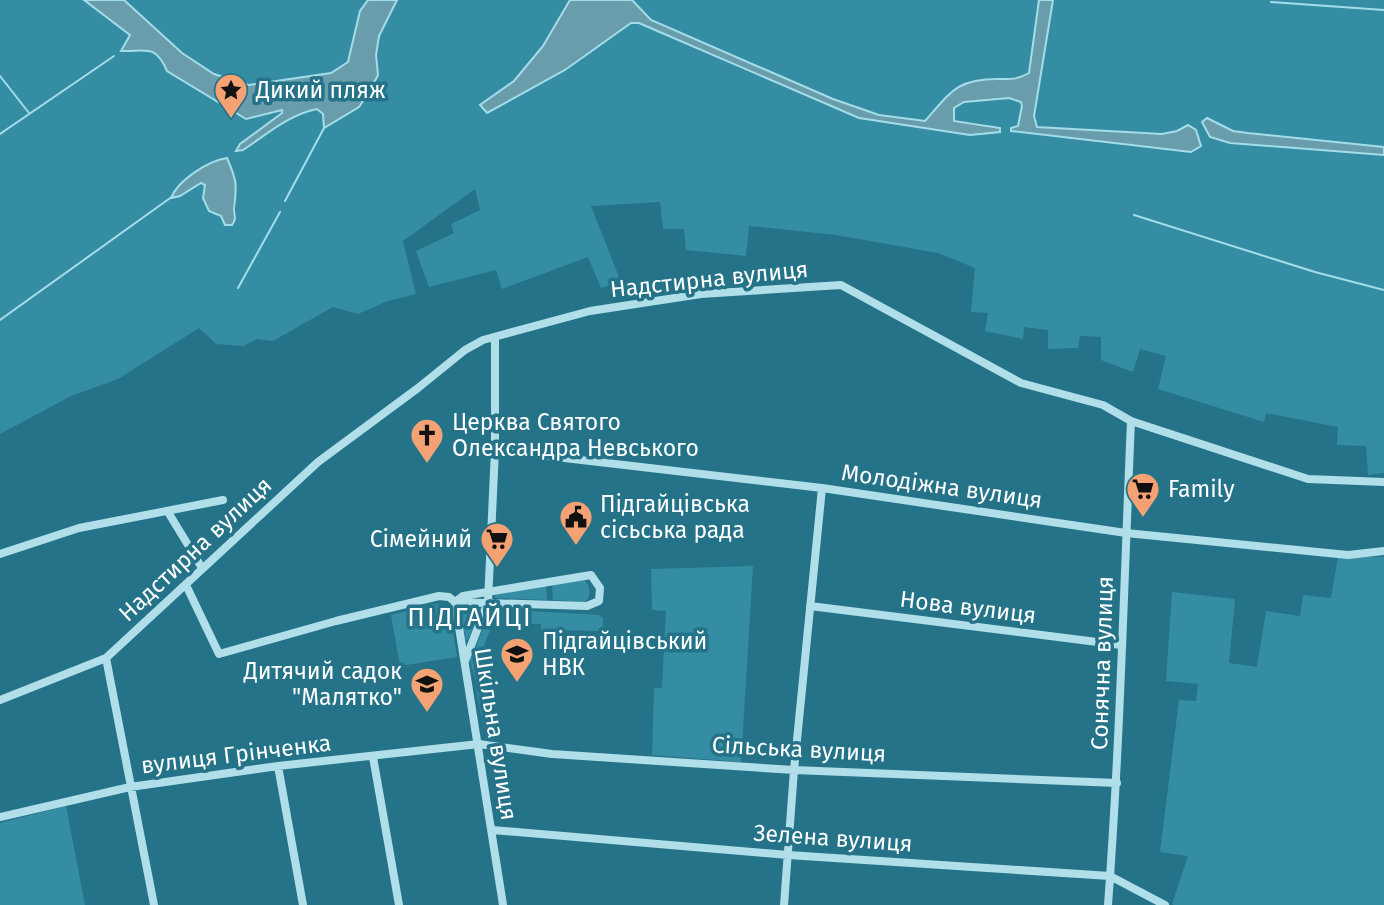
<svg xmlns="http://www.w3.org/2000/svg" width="1384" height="905" viewBox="0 0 1384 905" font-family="'Fira Sans',sans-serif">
<rect width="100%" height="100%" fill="#247388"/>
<path fill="#358da3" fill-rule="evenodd" d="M0 0H84L130 35 123 46 128 51C147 47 159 53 167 71L246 118 376 55 379 36 397 0H570L543 46 514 81 481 105 486 113 565 71 631 23H639L859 118 970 135 999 132 983 124 954 121V108L964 102 1009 98 1021 102 1022 106 1018 126 1012 131 1191 152 1177 131 1162 134 1037 127 1034 116 1053 0H1384V473L1368 475 1366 446 1337 445 1338 427 1266 413 1264 422 1158 389 1166 356 1140 349 1133 372 1101 360V337L1080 336 1078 348 1048 349V330L1024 327 1023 339 985 331 988 313 971 312 975 268 938 253 836 235 749 226 746 256 686 250 684 229H663L660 202 591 206 621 282 601 288 588 257 502 289 496 270 429 287 416 251 454 233 451 224 480 210 475 189 403 241 416 294 388 301 358 314 333 307 273 341 257 339 243 346 216 344 199 328 118 379 71 396 0 434ZM201 183 236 201 235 220 223 222 205 185Z
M124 0H368L360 11 348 62 331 73 249 85 214 74 182 53Z
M632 0H1039L1029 73C1017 80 1011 79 997 79 957 79 949 93 926 121L879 115 833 99 651 20Z
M1338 557H1384V905H1174L1172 904 1188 856 1160 852 1179 700 1196 701 1198 684 1166 681 1172 592 1235 599 1229 663 1257 667 1266 611 1300 616 1303 595 1331 598Z
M753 566 741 762 652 755 654 688H662L666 611 652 610 651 569Z
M585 580C590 587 592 595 585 602L553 600 552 585Z
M546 586 547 600 495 598 494 592Z
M434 604 445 605 450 609 457 657 400 666 391 615Z
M466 605H478L481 609 468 640H466L461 612Z
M496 609 599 615 603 618V631L541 630V624L493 623 479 658 493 740H486L476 689 478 688 470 661 489 614Z
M66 806 85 905H0V823Z"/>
<path fill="#6a9dac" stroke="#a4ddea" stroke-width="2" d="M84 0H124L182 53 214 74 249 85 331 73 348 62 360 11 368 0H397L379 36 376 55 378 75 369 92 359 107 324 128 323 114 317 109C290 114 266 135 243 150L236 151 240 144 282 113V110L246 119 167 71C155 43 145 52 121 51L130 35Z
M570 0H632L651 20 833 99 879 115 925 121C950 93 956 79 997 79 1011 79 1017 80 1029 73L1039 0H1053L1034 116 1037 127 1162 134 1177 131 1188 125 1196 130 1201 146 1191 152 1011 131V128L1018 126 1022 106 1021 102 1009 98 964 102 954 108V121L1000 128V132L970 135 859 118 662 33 639 23H631L565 70 487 113 480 105 514 81 543 46Z
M1207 118 1233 131 1248 133 1384 147V155L1230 143 1210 137 1202 122Z
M227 158C237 181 237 184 234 209 234 216 237 218 232 225H225L221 216 209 211 203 198 205 185 201 183 180 196 171 198C178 180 208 161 227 158Z"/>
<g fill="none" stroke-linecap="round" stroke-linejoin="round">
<path stroke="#a4ddea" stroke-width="2" d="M1271 2 1384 10
M0 76 29 113
M0 134 114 56
M285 201 324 128
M1134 215 1315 272 1384 290
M238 288 280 212
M0 320 173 196"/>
<path stroke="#b0dee9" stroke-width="8" d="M495 450 822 488 1126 533 1348 555 1384 551
M168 512 202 568
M0 554 79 528 223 500
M591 575 600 588 599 601 587 606 455 602 463 596Z
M186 585 219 654 336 621 439 596 449 597 455 602
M455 602 503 905
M810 606 1121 645
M106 658 154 905
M465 661 488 602 495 450V337
M0 700 106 658 318 462 418 388 465 350 483 340 590 311 701 294 841 285 1021 383 1103 405 1131 421 1308 479 1384 482
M373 757 399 905
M278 766 303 905
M0 817 130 787 278 766 479 744 552 754 794 770 1117 783
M492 830 788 855 1110 876 1165 905
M784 905 794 770 822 488
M1108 905C1120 744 1124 583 1131 421"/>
</g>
<defs>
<symbol id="sight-pin" viewBox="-11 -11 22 30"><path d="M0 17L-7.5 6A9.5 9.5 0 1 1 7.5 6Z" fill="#f4a274" stroke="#247388"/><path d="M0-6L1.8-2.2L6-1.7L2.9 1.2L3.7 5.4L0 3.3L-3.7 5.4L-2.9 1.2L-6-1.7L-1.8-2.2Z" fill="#111"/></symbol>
<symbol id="church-pin" viewBox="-11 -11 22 30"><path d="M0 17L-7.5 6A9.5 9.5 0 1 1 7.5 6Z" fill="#f4a274" stroke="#247388"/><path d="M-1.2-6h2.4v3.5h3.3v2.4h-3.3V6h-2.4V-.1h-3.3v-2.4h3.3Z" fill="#111"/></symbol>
<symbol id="supermarket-pin" viewBox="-11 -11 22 30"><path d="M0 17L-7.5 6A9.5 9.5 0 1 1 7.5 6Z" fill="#f4a274" stroke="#247388"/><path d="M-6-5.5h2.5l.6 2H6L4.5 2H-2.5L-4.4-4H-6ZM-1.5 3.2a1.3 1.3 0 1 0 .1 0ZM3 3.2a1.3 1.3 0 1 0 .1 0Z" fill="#111"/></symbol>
<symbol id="civic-pin" viewBox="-11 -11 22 30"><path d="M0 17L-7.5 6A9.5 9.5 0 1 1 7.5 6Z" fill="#f4a274" stroke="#247388"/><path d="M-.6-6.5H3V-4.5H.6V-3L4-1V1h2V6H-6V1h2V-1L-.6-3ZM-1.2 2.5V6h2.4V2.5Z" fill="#111"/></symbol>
<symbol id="school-pin" viewBox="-11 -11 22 30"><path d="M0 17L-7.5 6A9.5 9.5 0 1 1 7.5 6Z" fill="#f4a274" stroke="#247388"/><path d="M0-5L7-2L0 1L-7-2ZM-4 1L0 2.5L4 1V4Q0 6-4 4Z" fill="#111"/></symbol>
</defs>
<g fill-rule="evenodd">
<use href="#sight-pin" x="212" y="71" width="38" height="52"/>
<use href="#church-pin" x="408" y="416" width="38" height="52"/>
<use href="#supermarket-pin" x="1124" y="470" width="38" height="52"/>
<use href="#civic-pin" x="557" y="498" width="38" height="52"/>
<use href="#supermarket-pin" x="478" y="520" width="38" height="52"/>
<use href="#school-pin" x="498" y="635" width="38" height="52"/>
<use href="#school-pin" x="408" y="665" width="38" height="52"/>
</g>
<g text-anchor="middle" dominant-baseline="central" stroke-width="7" stroke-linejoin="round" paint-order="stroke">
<g font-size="23" fill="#fff" stroke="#247388" text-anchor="start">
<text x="256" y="90">Дикий пляж</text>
<text x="452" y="422">Церква Святого<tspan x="452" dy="26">Олександра Невського</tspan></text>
<text x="1168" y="489">Family</text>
<text x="600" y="504">Підгайцівська<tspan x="600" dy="26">сісьська рада</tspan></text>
<text x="472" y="539" text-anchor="end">Сімейний</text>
<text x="542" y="641">Підгайцівський<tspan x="542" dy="26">НВК</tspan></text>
<text x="402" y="671" text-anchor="end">Дитячий садок<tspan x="402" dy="26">"Малятко"</tspan></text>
</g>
<g font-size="23" fill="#fff" stroke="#247388">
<text transform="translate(709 279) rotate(-6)">Надстирна вулиця</text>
<text transform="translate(942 486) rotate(8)">Молодіжна вулиця</text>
<text transform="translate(195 549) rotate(-43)">Надстирна вулиця</text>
<text transform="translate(968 607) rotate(7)">Нова вулиця</text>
<text transform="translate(1102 663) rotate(-88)">Сонячна вулиця</text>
<text transform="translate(496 734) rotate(81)">Шкільна вулиця</text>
<text transform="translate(799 749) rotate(3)">Сільська вулиця</text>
<text transform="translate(236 754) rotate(-7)">вулиця Грінченка</text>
<text transform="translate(833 838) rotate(4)">Зелена вулиця</text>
</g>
<g font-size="26" letter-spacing="2" fill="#fff" stroke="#247388">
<text x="470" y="617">ПІДГАЙЦІ</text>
</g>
</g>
</svg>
